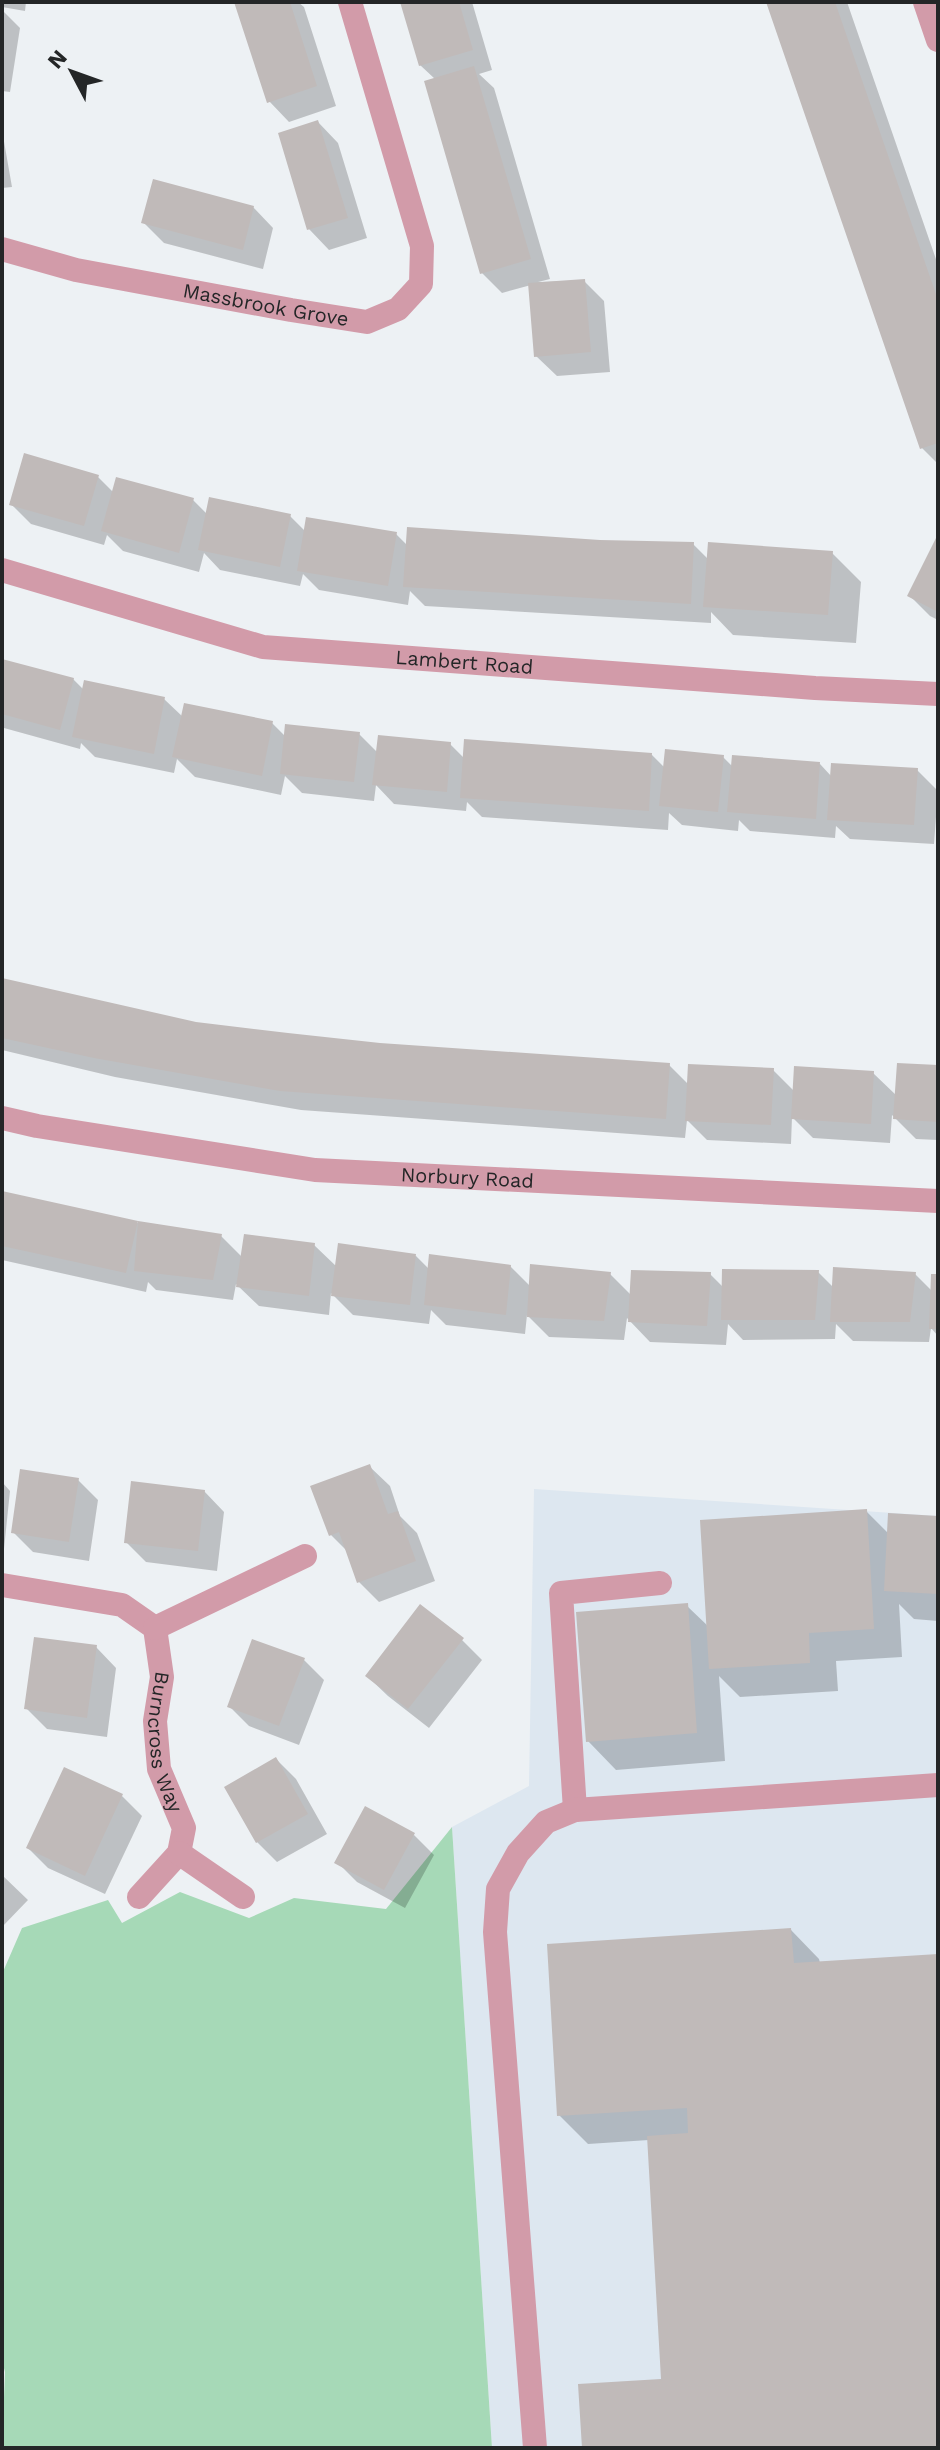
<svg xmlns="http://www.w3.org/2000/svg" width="940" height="2450" viewBox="0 0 940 2450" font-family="'Work Sans',sans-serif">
<rect width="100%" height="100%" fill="#edf1f4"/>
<path fill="#dde7f0" d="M534 1489 938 1516V2448H492L452 1827 529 1786Z"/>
<path fill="#a6d9b7" d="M452 1827 492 2448H2L5 2372 2 2360V1974L22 1928 108 1900 122 1923 180 1892 249 1918 294 1898 386 1909Z"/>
<path fill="#0003" d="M2 2H26L25 11 2 7Z
M239 2H298L304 7 336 106 289 122 269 101Z
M402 2H472L492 70 479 74 494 88 550 279 538 282 584 281 604 301 610 372 557 376 536 356 531 285 502 293 482 273 435 79 420 65Z
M768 2H847L938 265V464L922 448Z
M2 10 20 28 10 92 2 91Z
M318 122 338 143 367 238 329 250 309 229Z
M2 130 12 187 2 188Z
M253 207 273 228 263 269 164 243 144 223Z
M98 477 114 493 193 500 207 514 290 516 305 531 396 534 408 546 600 542 693 544 708 559 832 553 861 582 856 643 733 635 711 612V623L425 606 410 591 408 605 319 590 303 574 300 586 220 570 204 553 199 572 123 551 107 535 104 545 31 524 11 504Z
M938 539V620L930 616 910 596Z
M2 661 73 679 84 690 164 699 183 717 272 723 286 737 359 734 378 753 450 744 464 758 652 755 665 768 723 757 733 767 820 764 832 777 917 770 938 791V819L936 817 934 844 850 839 836 826 835 838 750 831 739 820 738 831 682 825 669 813 668 830 482 817 467 802 466 811 394 804 376 785 374 801 302 793 285 776 281 795 195 777 177 759 174 773 95 757 81 743 80 749 4 728Z
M2 979 196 1024 380 1045 669 1065 689 1085 773 1070 794 1091 873 1073 897 1096 938 1067V1140L916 1139 892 1115 890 1143 813 1138 792 1117 791 1144 707 1140 687 1120 685 1138 301 1110 115 1077 2 1050Z
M2 1193 137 1223 221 1236 243 1258 314 1245 337 1267 416 1256 429 1269 510 1266 531 1287 610 1274 631 1295 710 1274 724 1288 818 1272 834 1288 915 1274 933 1292 938 1276V1336L931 1328 929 1342 853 1341 836 1324 835 1339 743 1340 728 1324 726 1345 650 1342 627 1318 624 1340 549 1337 527 1315 525 1334 446 1325 431 1310 429 1324 353 1315 331 1293 329 1315 259 1306 236 1284 233 1300 156 1290 148 1282 146 1292 2 1260Z
M369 1466 390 1486 400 1516 417 1533 435 1581 379 1602 359 1582 348 1552 331 1535Z
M78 1480 98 1500 89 1561 33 1552 13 1532Z
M2 1482 10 1491 4 1549H2Z
M204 1491 224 1512 217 1571 146 1562 126 1542Z
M866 1511 889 1534 938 1518V1621L914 1619 899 1604 902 1657 836 1661 838 1691 740 1697 719 1676 725 1761 616 1770 588 1741 687 1606 709 1627Z
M462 1640 482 1660 429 1728 388 1696 367 1676Z
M96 1647 116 1668 107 1737 47 1729 26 1708Z
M304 1660 324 1680 299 1745 249 1726 229 1706Z
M276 1759 296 1779 327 1834 277 1862 257 1842Z
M122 1796 142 1816 105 1894 48 1868 28 1848Z
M414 1835 434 1855 405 1908 357 1882 337 1862Z
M2 1875 28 1900 2 1927Z
M791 1930 819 1959 820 1963 938 1956V2448H584L663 2381 649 2140 588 2144 559 2115Z"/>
<path fill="#c0bab9" d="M234 2H290L317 86 267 103Z
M400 2H459L473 50 419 66Z
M766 2H835L938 300V443L920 449Z
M474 66 531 259 480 274 424 81Z
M318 120 348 218 307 230 278 133Z
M153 179 254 206 243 250 141 223Z
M585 279 591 352 534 357 528 283Z
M24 453 99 475 84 526 9 505Z
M116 477 194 498 179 553 101 531Z
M209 497 291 514 280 567 198 550Z
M306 517 397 532 388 586 297 571Z
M407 527 600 540 694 542 691 604 403 587Z
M938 534V612L907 596Z
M708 542 833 551 828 615 703 607Z
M2 659 74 678 60 730 2 714Z
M84 680 165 697 154 754 72 737Z
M184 703 273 721 262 776 172 757Z
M285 724 360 732 354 782 280 774Z
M378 735 451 742 447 792 372 785Z
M464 739 652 753 649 811 460 798Z
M665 749 724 755 718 812 659 806Z
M732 755 820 762 816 819 727 812Z
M831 763 918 768 914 825 827 820Z
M2 978 196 1022 288 1033 380 1043 670 1063 666 1119 280 1091 94 1058 2 1038Z
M897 1063 938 1065V1122L893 1119Z
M688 1064 774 1068 771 1125 685 1121Z
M794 1066 874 1071 871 1124 791 1119Z
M2 1191 138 1221 126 1273 2 1246Z
M138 1221 222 1234 213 1280 134 1271Z
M244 1234 315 1243 309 1296 236 1287Z
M338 1243 416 1254 410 1305 331 1296Z
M429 1254 511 1265 506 1315 424 1305Z
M530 1264 611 1272 604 1321 527 1317Z
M833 1267 916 1272 910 1322H830Z
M722 1269 819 1270 815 1320H721Z
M631 1270 711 1272 707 1326 628 1322Z
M931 1274H938V1329H929Z
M370 1464 388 1514 398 1511 416 1561 357 1583 339 1532 329 1536 310 1486Z
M20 1469 79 1478 69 1542 11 1533Z
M131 1481 205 1490 198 1551 124 1543Z
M867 1509 874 1629 809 1633 810 1663 709 1669 700 1520Z
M888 1513 938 1516V1594L884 1591Z
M688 1603 697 1733 586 1742 576 1612Z
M420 1604 464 1638 408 1709 365 1676Z
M34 1637 97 1645 87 1718 24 1709Z
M252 1639 305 1658 279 1726 227 1707Z
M276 1757 308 1814 256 1843 224 1787Z
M64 1767 123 1794 85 1876 26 1848Z
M365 1806 415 1833 384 1890 334 1863Z
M791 1928 794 1963 938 1954V2448H582L578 2384 661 2379 647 2136 688 2133 687 2108 557 2116 547 1944Z"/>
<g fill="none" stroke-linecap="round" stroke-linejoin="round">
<g stroke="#d29ba9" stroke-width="24">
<path d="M925 2 938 40"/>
<path id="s1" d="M2 249 76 270 291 310 367 322 398 309 421 284 422 246 350 2"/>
<path id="s2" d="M2 570 263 647 815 688 938 694"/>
<path id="s3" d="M2 1118 37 1126 315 1170 938 1201"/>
<path id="s4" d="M2 1585 122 1605 155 1628 162 1677 155 1721 159 1769 184 1828 179 1853 139 1897"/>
<path d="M155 1628 305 1556"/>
<path d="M575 1810 561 1593 660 1583"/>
<path d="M179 1853 243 1897"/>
<path d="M535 2448 495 1932 498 1889 518 1853 546 1822 575 1810 938 1785"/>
</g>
</g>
<g text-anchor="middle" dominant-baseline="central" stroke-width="6" stroke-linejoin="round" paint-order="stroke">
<g font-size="20" fill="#242627" stroke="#edf1f4">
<text stroke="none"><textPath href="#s1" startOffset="270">Massbrook Grove</textPath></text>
<text stroke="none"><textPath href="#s2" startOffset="474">Lambert Road</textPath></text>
<text stroke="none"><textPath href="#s3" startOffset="470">Norbury Road</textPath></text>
<text stroke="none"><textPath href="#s4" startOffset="278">Burncross Way</textPath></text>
</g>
</g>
<rect width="940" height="2450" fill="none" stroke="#242627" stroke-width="8"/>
<g transform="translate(72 72) rotate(311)" stroke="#edf1f4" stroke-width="6" paint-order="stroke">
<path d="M0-6L14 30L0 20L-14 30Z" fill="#242627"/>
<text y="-12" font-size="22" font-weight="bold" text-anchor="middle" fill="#242627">N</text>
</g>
</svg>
